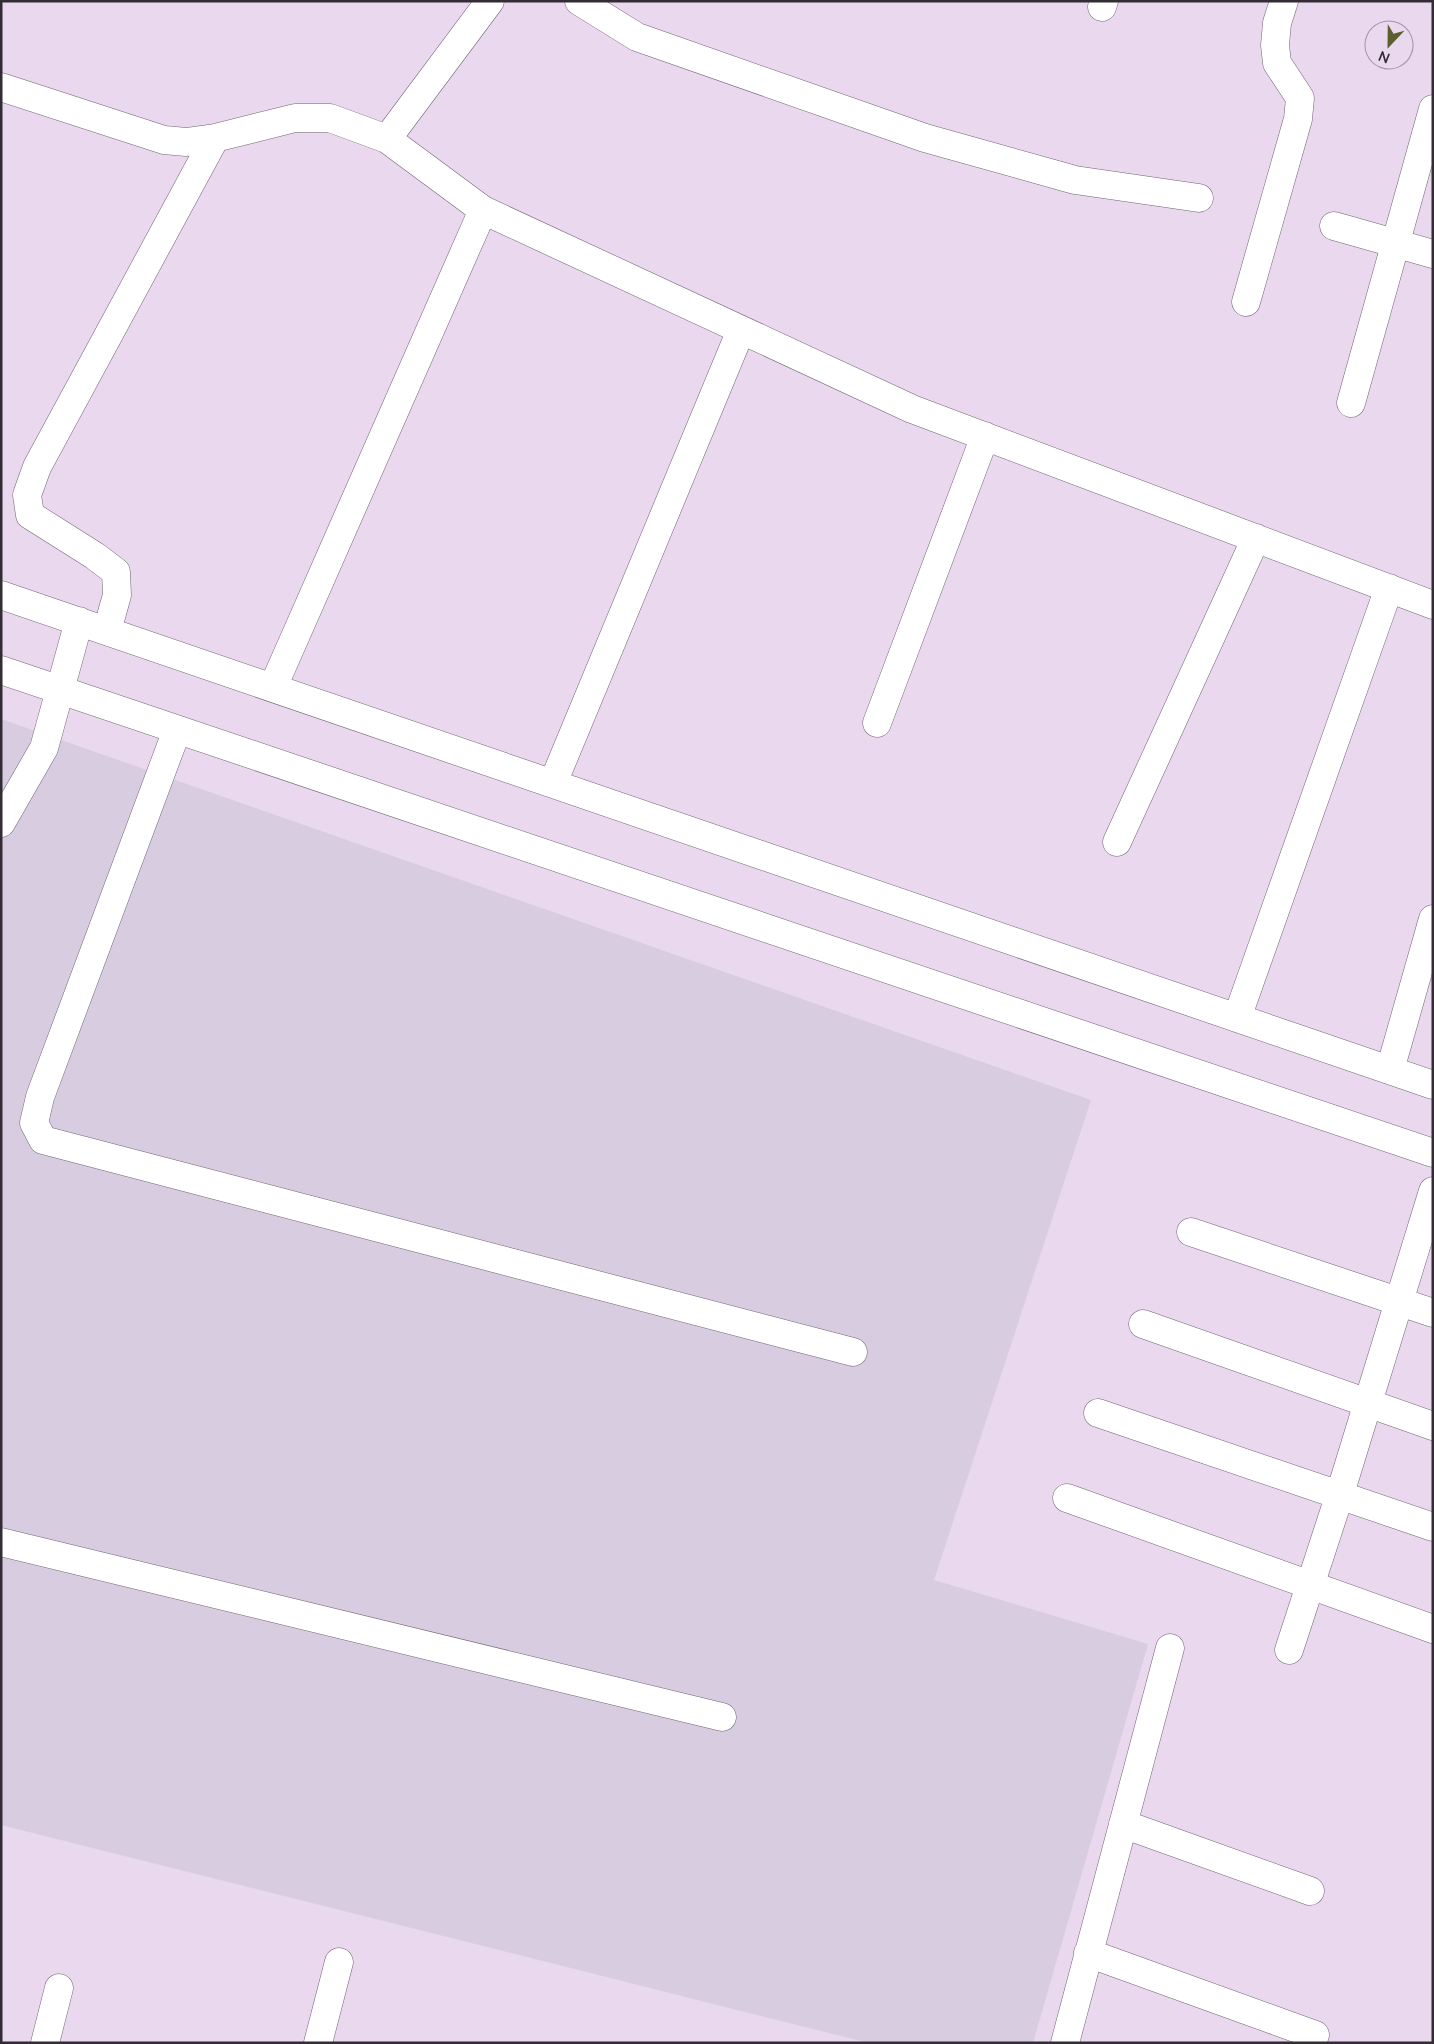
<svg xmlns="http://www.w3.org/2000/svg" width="1434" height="2044" viewBox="0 0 1434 2044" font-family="Lato,sans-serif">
<rect width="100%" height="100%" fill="#e9d8ee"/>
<path fill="#d8cde0" d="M1 719 1091 1100 934 1580 1148 1644 1033 2043H869L1 1825Z"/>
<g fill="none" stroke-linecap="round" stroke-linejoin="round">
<defs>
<path id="minor" d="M579 1 637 37 925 138 1075 180 1199 198
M1102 7 1104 1
M1 87 164 140 186 142 215 138 295 118H330L387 139 483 210 912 409 1433 605
M387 139 490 1
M1334 226 1433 254
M1246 302 1298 119 1300 98 1277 63 1275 45 1277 23 1284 1
M1351 403 1433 109
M1 595 1433 1085
M107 631 117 595 116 572 95 556 30 515 27 495 37 467 215 138
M1 670 1433 1153
M273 687 483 210
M877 723 985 436
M177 730 40 1097 34 1123 43 1140 853 1352
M553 783 741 330
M1 823 44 748 79 621
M1117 842 1256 538
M1237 1018 1389 588
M1390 1070 1433 919
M1191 1232 1433 1313
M1143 1324 1433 1426
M1098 1413 1433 1527
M1067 1498 1433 1629
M1 1542 722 1717
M1289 1650 1339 1497 1433 1191
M1123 1824 1310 1891
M1088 1953 1315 2035
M45 2043 59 1988
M318 2043 339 1962
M1065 2043 1170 1648"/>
</defs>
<use href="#minor" stroke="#726376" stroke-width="29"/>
<use href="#minor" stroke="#fff" stroke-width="28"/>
</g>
<rect width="1434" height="2044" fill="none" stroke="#332c35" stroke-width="5"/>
<g transform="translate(1389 45) rotate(202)"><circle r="24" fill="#e9d8ee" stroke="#a093a4"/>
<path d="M0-4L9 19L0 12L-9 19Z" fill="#5a5f2d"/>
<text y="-8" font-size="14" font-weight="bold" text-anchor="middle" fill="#332c35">N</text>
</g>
</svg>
